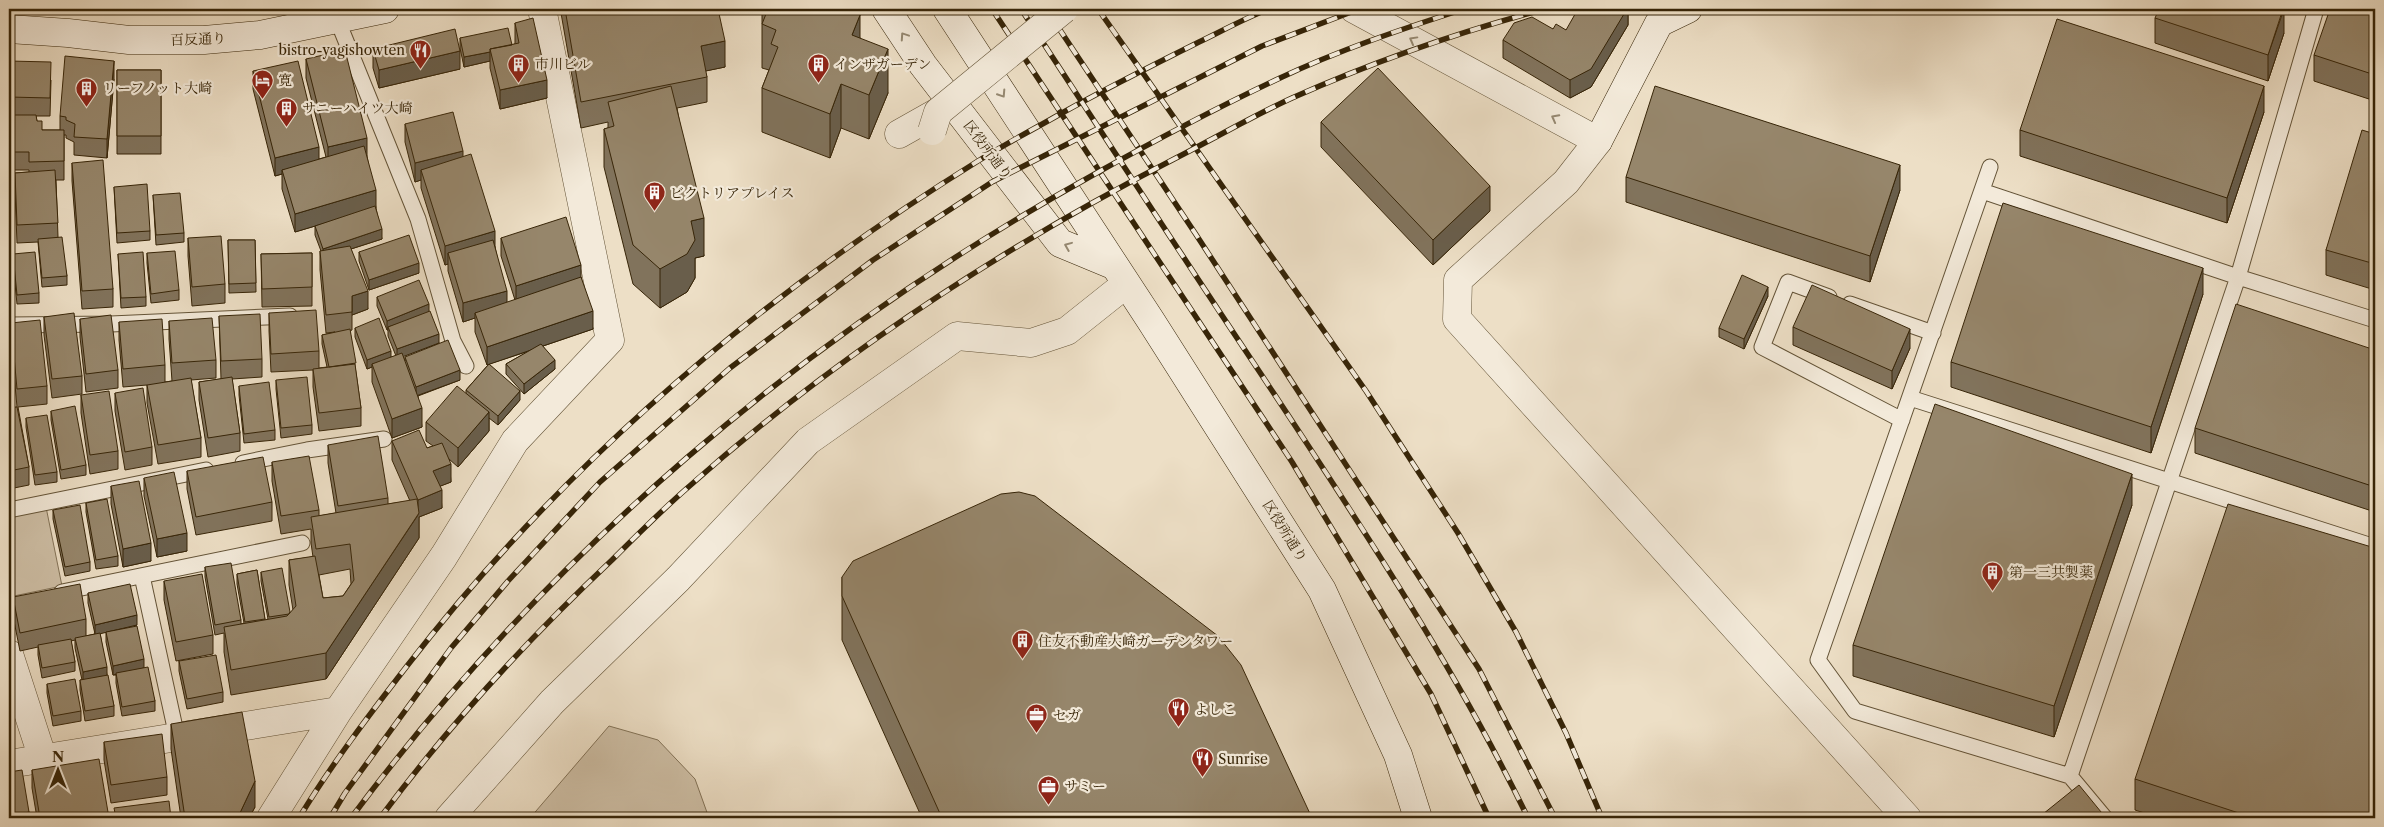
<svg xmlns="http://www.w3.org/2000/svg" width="2384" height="827" viewBox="0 0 2384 827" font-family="'Libre Caslon Text','Noto Serif JP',serif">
<rect width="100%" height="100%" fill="#eddfc6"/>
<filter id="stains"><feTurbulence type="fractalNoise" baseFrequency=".004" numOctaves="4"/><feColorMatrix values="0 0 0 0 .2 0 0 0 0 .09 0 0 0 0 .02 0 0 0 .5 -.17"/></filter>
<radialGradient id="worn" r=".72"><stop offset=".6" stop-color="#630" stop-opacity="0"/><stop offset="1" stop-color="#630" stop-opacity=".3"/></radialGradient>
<path fill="#cebfa6" stroke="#827257" d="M46 507 62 586 9 597V515Z
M609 726 658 740 695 779 709 818H530Z"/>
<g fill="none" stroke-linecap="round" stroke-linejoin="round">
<defs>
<path id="lane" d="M337 19 418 219 453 341 466 366
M1990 167 1818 660 1855 711 2070 776 2105 818
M1982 191 2238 277 2375 320
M1829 297 1788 282 1762 347 1902 420
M1850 304 1933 333
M9 325 111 324 290 316
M1910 398 2375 547
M243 463 307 450 384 439
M9 510 206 470
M142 576 177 737
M62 592 302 543
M2070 776 2238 277 2316 9"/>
<path id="street" d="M1354 9 1598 141 1566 182 1458 280 1457 319 1907 818
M899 134 938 112
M9 654 43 759
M9 764 338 711
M271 818 338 711 444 556 515 441 610 340 542 9
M449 818 552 702 678 579 808 441 957 336 1031 343 1067 331 1126 284"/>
<path id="secondary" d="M886 9 923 65 1060 243 1113 265
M947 9 1151 321 1322 590 1398 755 1418 818
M9 29 68 33 129 40H204L260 35 385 9
M1598 141 1659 23 1688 9"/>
</defs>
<use href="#lane" stroke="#645438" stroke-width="17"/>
<use href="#street" stroke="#645438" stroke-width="29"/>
<use href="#secondary" stroke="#372508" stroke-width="29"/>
<use href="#lane" stroke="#f3eada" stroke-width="15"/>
<use href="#street" stroke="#f3eada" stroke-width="28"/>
<use href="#secondary" stroke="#f3eada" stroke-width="28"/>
<defs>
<path id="rail" d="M992 9 1292 462 1431 694 1489 818
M1021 9C1101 131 1180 253 1261 374 1356 518 1453 663 1528 818
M1046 9 1195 233 1479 669 1555 818
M1098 9 1366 391 1458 533 1516 632 1566 733 1602 818
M299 818C331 765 369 715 407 666 564 463 761 296 978 161 1005 144 1034 129 1062 113 1107 88 1153 65 1199 42 1222 31 1245 18 1269 9
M330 818 345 793 451 648 508 581 600 482 730 368 873 260 992 182 1262 46 1359 9
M351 818C549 552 803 336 1093 175 1154 141 1216 108 1280 78 1339 50 1402 29 1464 9
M380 818C449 725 528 639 612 560 636 536 660 512 685 490 833 358 1001 248 1176 158 1215 138 1253 116 1292 98 1373 62 1459 32 1545 9"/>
</defs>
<use href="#rail" stroke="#372508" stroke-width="5.5"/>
<use href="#rail" stroke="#f3eada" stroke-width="4" stroke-dasharray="11" stroke-linecap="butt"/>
<defs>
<path id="street-bridge" d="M932 131 938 112 1064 9"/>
</defs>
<use href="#street-bridge" stroke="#645438" stroke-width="29" stroke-linecap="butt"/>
<use href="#street-bridge" stroke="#f3eada" stroke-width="28"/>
</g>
<path fill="#81735c" stroke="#372508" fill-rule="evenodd" d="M561 9H718L725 67 705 71 707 77V102L677 108 704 256 695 258V278L687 292 660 308 633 284 604 167V129L608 128V122L581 128 561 13Z
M762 9H843L860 38 888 93 869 139 841 128 830 158 762 132V88L769 70 762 68Z
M1628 9V25L1591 87 1570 98 1503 58V40L1553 29 1566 30Z
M2375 9V101L2314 81V55Z
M2155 18 2284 33 2268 81 2155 43Z
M515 23 547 98 500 109 490 68V61L464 67 460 48V38L512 45 515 44Z
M373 49 460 69 379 88 373 68Z
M306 59 367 156 376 208 382 239 351 249 368 309 352 315V330L350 331 361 408V426L319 431 313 387V370L271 372 269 331V313L319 351V368L327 367 322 344V335L335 332 326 333 320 270V251H321L315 235V226L295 232 282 189V174L275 176 253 89V71L319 159 326 157 306 78Z
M9 61 51 80 50 116H36L37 121 42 130H60V116L114 79 107 158 74 155V142L66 138V135H64V180H56L58 237 67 276V285L42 287 38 242 17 243 15 191V173L29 172V170H13L12 115H9Z
M117 70H161V154H117Z
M2264 112 2227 223 2020 156V130Z
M1321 122 1490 211 1433 265 1321 147Z
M405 124 463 157 495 247 507 303 515 300 501 256V238L581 277 593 329 543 346 555 369 524 394 506 374V364L529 351 489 364 520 400 498 425 489 418V431L458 467 449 459 451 482 440 486 442 508 419 517V538L326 679 231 695 224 652V633L215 635 205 577V567L241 620V624L244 623 237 584V574L257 570 265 620 268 619 261 581V572L290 613 293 610 289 585V560L313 557 311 543V529L281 534 272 481V462L319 510V516L336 513 328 463V445L388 498V504L410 501 392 460V441L427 448 433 446 426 441V422L466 394V390L488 365H487L475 332V318L463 322 448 271V264L445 265 421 188V180L415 182 405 142ZM350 569 351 584 343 596 323 598 319 575Z
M2375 134V290L2326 275V250Z
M72 163 113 289V307L82 309 72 181Z
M1626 177 1900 190 1870 282 1626 202Z
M114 187 150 231V240L117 243Z
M153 195 184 233V242L156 245Z
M9 206 10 227V246H9Z
M188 238 225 284V303L192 306 188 256Z
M228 240H255L256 292 229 293Z
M359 252 419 273 369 290 359 261Z
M147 253 179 290V300L151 303 147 263Z
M312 253V306L262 307 261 254Z
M13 254 39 293V303L17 304 13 264Z
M118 254 146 297V306L121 308Z
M9 269 11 286V304L9 305Z
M2203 294 2151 453 1951 387V362Z
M1768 296 1744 349 1719 337V328Z
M377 297 429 311 439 343 403 356 405 361V357L460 380 418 396 422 427 392 438 372 382V367L367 369 355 337V328L391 357 396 356 388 336V330H387L377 306Z
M219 316 262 359V377L232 379 240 433V451L208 457 199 400V382L221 379Z
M44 317 82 376V394L52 398 44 335Z
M80 319 118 370V388L86 392 80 337Z
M169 321 216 360V378L191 380 201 438V457L158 464 147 403V385L123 387 119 340V322L165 365V382L172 381 169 339Z
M11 323 47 386V404L18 407 29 467V485L9 489V408L17 407 11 341Z
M1793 327 1910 348 1892 389 1793 345Z
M2375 350V512L2195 453V428Z
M9 375 10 391V401H9Z
M276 380 312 425V434L281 438 276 389Z
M239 386 275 430V440L244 443 239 395Z
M115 393 152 447V465L125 470 115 411Z
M81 395 118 451V469L90 474 81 413Z
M51 411 86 465V475L61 479 51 420Z
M26 418 57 472V482L35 485 26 427Z
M187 471 272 502V521L196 535 187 489Z
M144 478 187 551 157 557 144 496Z
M111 486 151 561 123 567 111 504Z
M86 503 118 556V566L96 569 86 512Z
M2132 505 2054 737 1853 676V645Z
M53 510 90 562V571L65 576 53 519Z
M842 577 1312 818H922L842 640Z
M164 581 213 635V654L176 661 164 600Z
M88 593 137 625 114 630 144 668 155 701V711L122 716 116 683V675H113L106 642V632L100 633 107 675 114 706V716L85 721 80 690V680H82L75 648V640L71 641 75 662V671L42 678 38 655V647L20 651 13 616V597L86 619V636L95 634 88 603Z
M179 661 223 692V702L187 709 179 671Z
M47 684 81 711V721L53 726 47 693Z
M171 724 255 807 249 818H181L171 749Z
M104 742 167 777V795L111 803 104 760Z
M32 770 109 818H37L32 788Z
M9 772 29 812V818H9Z
M2135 779 2375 818H2160L2135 810Z"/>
<path fill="#695e4b" stroke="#372508" d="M1627 9H1628V25L1591 87 1570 98V80Z
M2284 9V33L2268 81V55Z
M860 15V59L852 35Z
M725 41V67L701 72V46Z
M888 49V93L869 139V95Z
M460 51V69L379 88V70Z
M490 52V61L464 67V57Z
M114 61V79L107 158V139Z
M547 80V98L500 109V90Z
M841 84V128L830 158V114Z
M2264 86V112L2227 223V198Z
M367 138V156L328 166V147Z
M319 147V165L282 170V174L275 176V158Z
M463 151V169L421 170V180L415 182V163Z
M1900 165V190L1870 282V256Z
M1490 186V211L1433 265V240Z
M376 190V208L295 232V214Z
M704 218V256L695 258V278L687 292 660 308V269L691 221Z
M382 229V239L323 258V249Z
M495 231V249L448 253V264L445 265V246Z
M419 263V273L369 290V280Z
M581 265V283L516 304V286Z
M2203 268V294L2151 453V427Z
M1768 287V296L1744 349V339Z
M368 291V309L352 315V296Z
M507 291V309L475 313V318L463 322V303Z
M429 304V314L388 327V330H387V321Z
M593 311V329L487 365V347Z
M1910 329V348L1892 389V371Z
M439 334V343L397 359V349Z
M391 351V360L372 364V367L367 369V360Z
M555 360V369L524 394V384Z
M460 370V380L416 396V387Z
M520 391V400L498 425V416Z
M422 408V427L392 438V419Z
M489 412V431L458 467V448Z
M451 464V482L433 489V471Z
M2132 474V505L2054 737V706Z
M442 490V508L419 517V538L326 679V653L418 515V500Z
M187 533V551L157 557V539Z
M151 543V561L123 567V549Z
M137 615V625L95 635V625Z
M144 659V668L113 675V666Z
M107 667V676L83 681V672Z
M255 781V807L249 818H239V815Z"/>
<path fill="#96866b" stroke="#372508" d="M565 9H718L725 41 701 46 707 77 581 102Z
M768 9H843L860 15 852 35 888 49 869 95 841 84 830 114 762 88 778 47 771 44 776 30 762 24Z
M1578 9H1627L1591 69 1570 80 1503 40 1514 23 1532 17 1553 29 1556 24 1566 30Z
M2159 9H2283L2268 55 2155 18Z
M2330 9H2375V75L2314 55Z
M533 18 547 80 500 90 490 49 519 43 515 23Z
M2057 19 2264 86 2227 198 2020 130Z
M508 28 512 45 490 49V52L464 57 460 38Z
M455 29 460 51 379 70 373 49Z
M345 50 367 138 328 147 306 59Z
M65 56 114 61 107 139 74 137 75 124 66 120V117L60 116Z
M9 61 51 62 50 98 9 97Z
M298 61 319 147 275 158 253 71Z
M1378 68 1490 186 1433 240 1321 122Z
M117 70H161V136H117Z
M671 86 704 218 691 221 695 240 687 254 660 269 633 245 604 129 614 126 608 102Z
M1655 86 1900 165 1870 256 1626 177Z
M453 112 463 151 415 163 405 124Z
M12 115H36L37 121H42V130H64V161L29 162V152H13Z
M2362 130 2375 134V264L2326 250Z
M364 146 376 190 295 214 282 170Z
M471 154 495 231 445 246 421 170Z
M103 160 113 289 82 291 72 163Z
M55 170 58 223 17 225 15 173Z
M147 184 150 231 117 233 114 187Z
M180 193 184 233 156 235 153 195Z
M2003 203 2203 268 2151 427 1951 362Z
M9 206 10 227H9Z
M375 206 382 229 323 249 315 226Z
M566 217 581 265 516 286 501 238Z
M409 235 419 263 369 280 359 252Z
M221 236 225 284 192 287 188 238Z
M62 237 67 276 42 278 38 239Z
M228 240H255L256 283 229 284Z
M493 240 507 291 463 303 448 253Z
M350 246 368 291 352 296V312L326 315 320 251Z
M175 251 179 290 151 294 147 253Z
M35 252 39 293 17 295 13 254Z
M143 252 146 297 121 298 118 254Z
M312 253V287L262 289 261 254Z
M9 269 11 286H9Z
M1742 275 1768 287 1744 339 1719 328Z
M581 277 593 311 487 347 475 313Z
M419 280 429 304 387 321 377 297Z
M1812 285 1910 329 1892 371 1793 327Z
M2236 304 2375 350V487L2195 428Z
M316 310 319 351 271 354 269 313Z
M430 311 439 334 397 349 388 327Z
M74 313 82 376 52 379 44 317Z
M260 314 262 359 221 361 219 316Z
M111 315 118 370 86 374 80 319Z
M212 318 216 360 172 363 169 321Z
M379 318 391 351 367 360 355 328Z
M162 319 165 365 123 369 119 322Z
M40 320 47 386 17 389 11 323Z
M350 329 356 363 329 367 322 335Z
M448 340 460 370 416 387 405 357Z
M541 344 555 360 524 384 506 364Z
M402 353 422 408 392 419 372 364Z
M355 364 361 408 319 413 313 369Z
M489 364 520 391 498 416 466 390Z
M9 375 10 391H9Z
M232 377 240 433 208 438 199 382Z
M307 377 312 425 281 428 276 380Z
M191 378 201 438 158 445 147 385Z
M269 382 275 430 244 434 239 386Z
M457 386 489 412 458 448 426 422Z
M143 388 152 447 125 452 115 393Z
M109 391 118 451 90 455 81 395Z
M1935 404 2132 474 2054 706 1853 645Z
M75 406 86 465 61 470 51 411Z
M17 407 29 467 9 471V408Z
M47 415 57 472 35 475 26 418Z
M419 430 427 448 442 443 451 464 433 471 442 490 418 500 392 441Z
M378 436 388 498 338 506 328 445Z
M309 456 319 510 281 516 272 462Z
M263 457 272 502 196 517 187 471Z
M174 472 187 533 157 539 144 478Z
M139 481 151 543 123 549 111 486Z
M1019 492 1035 496 1218 636 1241 665 1312 818H942L842 596V577L853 561 1001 494Z
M107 499 118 556 96 560 86 503Z
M417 499 419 513 326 653 231 670 224 627 287 616 296 606 289 560 315 556 323 598 343 596 354 580 350 544 316 549 311 517Z
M2228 504 2375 548V818H2254L2135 779Z
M80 505 90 562 65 567 53 510Z
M231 563 241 620 215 625 205 567Z
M282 568 290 612 289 614 269 617 261 572Z
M257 570 265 619 245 622 237 574Z
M202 574 213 635 176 642 164 581Z
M80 584 86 619 20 633 13 597Z
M130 584 137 615 95 625 88 593Z
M137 626 144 659 113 666 106 632Z
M100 633 107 667 83 672 75 638Z
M71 639 75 662 42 668 38 645Z
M216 655 223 692 187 699 179 661Z
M148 667 155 701 122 707 116 673Z
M108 675 114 706 85 711 80 680Z
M75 679 81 711 53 716 47 684Z
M242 712 255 781 239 815 222 818H185L171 724Z
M162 734 167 777 111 785 104 742Z
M99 759 109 818H40L32 770Z
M22 770 29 812 9 816V772Z
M2079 785 2106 818H2038Z
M169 801 171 818H116L114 808Z"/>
<defs><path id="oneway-chevron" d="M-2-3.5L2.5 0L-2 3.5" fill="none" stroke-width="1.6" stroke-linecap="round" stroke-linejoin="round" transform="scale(1.25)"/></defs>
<g stroke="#958871">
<use href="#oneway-chevron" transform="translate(904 36) rotate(-124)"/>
<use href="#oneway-chevron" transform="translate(1413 40) rotate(-151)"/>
<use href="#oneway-chevron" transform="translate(1002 94) rotate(57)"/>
<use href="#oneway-chevron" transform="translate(1555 118) rotate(-152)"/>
<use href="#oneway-chevron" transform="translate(1068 246) rotate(-158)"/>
</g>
<defs>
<symbol id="restaurant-pin" viewBox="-11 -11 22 30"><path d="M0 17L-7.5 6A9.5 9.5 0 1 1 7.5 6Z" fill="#8f2418" stroke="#f3eada"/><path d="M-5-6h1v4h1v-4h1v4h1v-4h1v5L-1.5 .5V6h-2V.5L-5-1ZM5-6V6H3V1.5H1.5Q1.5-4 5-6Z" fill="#fff"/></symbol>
<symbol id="building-pin" viewBox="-11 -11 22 30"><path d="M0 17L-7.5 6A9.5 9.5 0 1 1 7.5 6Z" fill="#8f2418" stroke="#f3eada"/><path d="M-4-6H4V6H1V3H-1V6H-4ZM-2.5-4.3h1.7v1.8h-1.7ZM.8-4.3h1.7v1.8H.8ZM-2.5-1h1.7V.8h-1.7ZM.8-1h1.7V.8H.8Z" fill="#fff"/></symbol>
<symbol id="hotel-pin" viewBox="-11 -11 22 30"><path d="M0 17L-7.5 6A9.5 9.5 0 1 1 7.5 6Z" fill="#8f2418" stroke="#f3eada"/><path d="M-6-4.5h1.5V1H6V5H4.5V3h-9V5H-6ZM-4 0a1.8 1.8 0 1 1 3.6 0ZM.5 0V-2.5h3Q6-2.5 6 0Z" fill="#fff"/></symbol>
<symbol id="office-pin" viewBox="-11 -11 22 30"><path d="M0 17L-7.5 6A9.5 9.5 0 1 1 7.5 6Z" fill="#8f2418" stroke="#f3eada"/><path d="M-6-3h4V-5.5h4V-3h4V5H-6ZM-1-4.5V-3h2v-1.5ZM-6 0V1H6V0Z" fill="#fff"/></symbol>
</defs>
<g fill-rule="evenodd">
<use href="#restaurant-pin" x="408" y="38" width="25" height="34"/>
<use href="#building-pin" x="506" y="52" width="25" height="34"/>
<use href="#building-pin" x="806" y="52" width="25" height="34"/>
<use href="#hotel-pin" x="250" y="68" width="25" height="34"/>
<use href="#building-pin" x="74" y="76" width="25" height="34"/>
<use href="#building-pin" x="274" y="96" width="25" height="34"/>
<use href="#building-pin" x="642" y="180" width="25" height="34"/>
<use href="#building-pin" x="1980" y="560" width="25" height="34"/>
<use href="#building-pin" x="1010" y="628" width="25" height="34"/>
<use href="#restaurant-pin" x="1166" y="696" width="25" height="34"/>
<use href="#office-pin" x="1024" y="702" width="25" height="34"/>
<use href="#restaurant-pin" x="1190" y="746" width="25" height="34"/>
<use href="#office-pin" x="1036" y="774" width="25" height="34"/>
</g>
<g text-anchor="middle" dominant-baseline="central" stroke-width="4.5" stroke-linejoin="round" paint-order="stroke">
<g font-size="14" fill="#372508" stroke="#f3eada">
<text transform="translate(198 39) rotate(-2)">百反通り</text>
<text transform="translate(988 150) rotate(53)">区役所通り</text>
<text transform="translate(1285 531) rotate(58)">区役所通り</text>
</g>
<g font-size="14" fill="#372508" stroke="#f3eada" text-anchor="start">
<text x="405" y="50" text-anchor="end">bistro-yagishowten</text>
<text x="535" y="64">市川ビル</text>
<text x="834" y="64">インザガーデン</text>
<text x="278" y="80">寛</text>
<text x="103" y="88">リーフノット大崎</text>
<text x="302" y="108">サニーハイツ大崎</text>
<text x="670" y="193">ビクトリアプレイス</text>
<text x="2009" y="572">第一三共製薬</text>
<text x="1038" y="641">住友不動産大崎ガーデンタワー</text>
<text x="1194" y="709">よしこ</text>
<text x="1053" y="715">セガ</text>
<text x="1218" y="759">Sunrise</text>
<text x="1064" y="786">サミー</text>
</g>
</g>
<rect width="2384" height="827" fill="none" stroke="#eddfc6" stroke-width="30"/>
<rect x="10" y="10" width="2364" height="807" fill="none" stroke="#372508" stroke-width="2.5"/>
<rect x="15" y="15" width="2354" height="797" fill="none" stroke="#372508"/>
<g transform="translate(58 770)" stroke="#f3eada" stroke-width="4" paint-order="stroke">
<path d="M0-4L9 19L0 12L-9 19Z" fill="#372508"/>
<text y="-8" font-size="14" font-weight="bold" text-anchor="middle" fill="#372508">N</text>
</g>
<rect width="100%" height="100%" filter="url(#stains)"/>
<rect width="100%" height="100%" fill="url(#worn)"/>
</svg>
